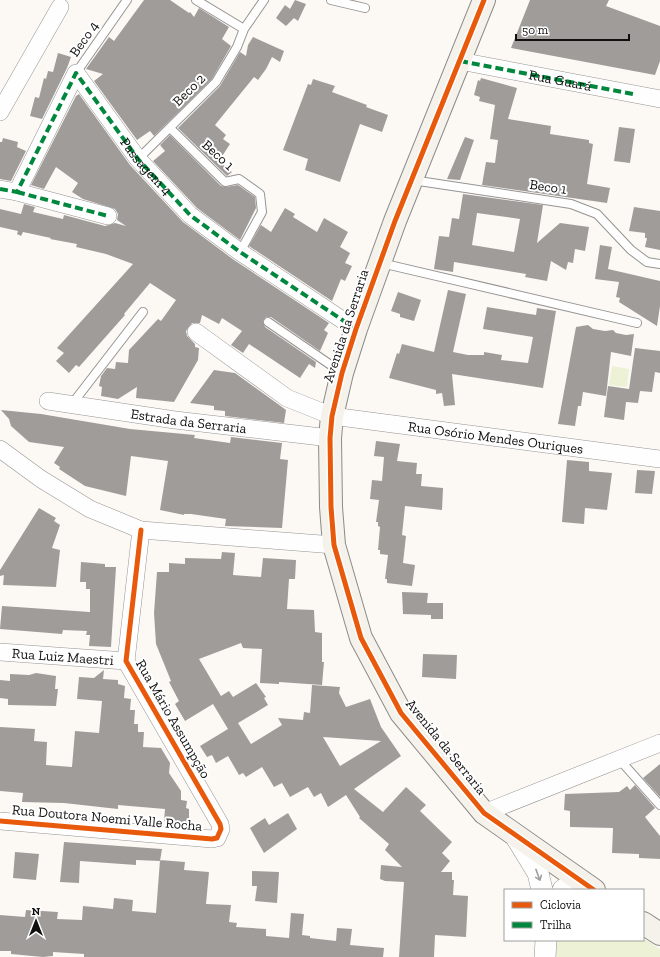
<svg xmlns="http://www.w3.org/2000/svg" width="660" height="957" viewBox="0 0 660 957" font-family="'Zilla Slab',serif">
<rect width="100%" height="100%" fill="#fcf9f5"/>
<path fill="#edf1d5" d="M612 366 629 369 627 387 609 385Z
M643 938 660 949V957H554L556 940H643Z"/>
<path fill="#a09c9a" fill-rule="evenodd" d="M144 0H170L189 13 190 12 194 17 199 8 229 27 222 39 231 46 212 79 154 136 150 131 137 140 94 81 103 74 86 69 109 37 114 41Z
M295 0 306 4 298 21 294 18 286 26 276 18 285 5 290 9Z
M530 0H609L606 6 660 26V61L655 75 511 48Z
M253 37 284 51 280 62 272 57 266 69 258 80 254 77 215 125 226 135 223 139 230 144 219 161 232 172 227 176 178 128 220 86 240 52 246 56 248 45Z
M58 53 71 57 67 68 42 119 30 116 35 97 39 98 44 78 46 79 48 71 53 72Z
M481 78 517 88 508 119 551 126 550 134 589 140V143L593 144 587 184 610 188 607 203 482 185 486 162 495 163 498 140 490 139 495 105 479 101 480 97 474 95 478 80 480 81Z
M313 79 335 86 332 92 367 105 366 107 388 115 382 132 360 124 340 182 305 170 308 159 283 150 308 84 311 85Z
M79 94 130 165 183 222 234 260 329 323 324 330 328 333 320 351 271 317H266L263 321 265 327 316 362 315 368 309 364 300 378 249 344 243 353 231 345 242 331 222 318 219 324 202 315 200 323H192L186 331 187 336 195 344V347L199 348 198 360 174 402 136 398 137 387 118 399 101 396 102 387 99 386 101 376 107 368 115 369 116 362 128 363 129 350 158 319 161 321 176 300 150 283 124 314 125 315 79 367 76 365 69 373 56 361 64 353 57 348 133 264 106 254 76 247 77 244 50 239 51 238 23 232 21 236 17 234 18 231 0 227V209L21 214 24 204 35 207 33 212 63 219 64 215 105 226 115 223 126 226 117 220 118 214 115 209 83 199 72 192 78 183 56 167 44 189 31 185 76 96Z
M619 127 635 129 630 163 614 161Z
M170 135 221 186 226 187 238 185 255 197 256 208 240 240 197 208 153 161 165 151 160 145Z
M465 137 474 140 460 180 447 179Z
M3 138 18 142 17 147 26 151 11 181 0 179V142H2Z
M463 194 543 205 537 243 560 223 589 227 585 251 575 249 573 263 568 262 566 270 551 261 547 281 525 277 526 274 454 262 453 272 434 269 439 236 449 237 452 218 459 219ZM477 213 520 219 514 252 472 245Z
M634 207 660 211V250L645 247 647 238H645V233L629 231Z
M285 208 295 214 293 217 317 232 324 218 348 232 340 247 350 253 345 263 352 266 345 281 341 279 332 301 249 246 261 225 271 232Z
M600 245 612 247 608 269 660 281V306L657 326 619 302 620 298 616 297 619 282 595 279Z
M448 290 466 294 453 352 468 355H484V352L502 355 501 360 528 363 533 337 483 329 487 307 536 315 537 308 556 311 543 388 452 374 455 405 444 406 442 393 436 394V390L389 378 397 353 399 354 402 344 434 352Z
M398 292 421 300 414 321 400 317V314L391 311Z
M588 325 593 329 605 331 613 330 616 333 626 335 634 334 631 356 611 352 606 396 583 392 581 406H578L575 426 558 424 576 327Z
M635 348 660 351V373L655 372 652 392 640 391 638 403 626 402 624 420 604 417 608 386 629 389Z
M214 370 235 373 282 407 286 410 284 423 225 416V411L214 410V406L190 403Z
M1 410 41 414 130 429 195 435 194 438 230 443 231 437 282 443 280 459 288 460 282 528 225 526 226 519 191 514H184V515L160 510 168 461 131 456 126 496 85 486 59 469 60 467 54 463 64 447 29 442 11 426 9 419Z
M376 441 400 444 397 461 417 463 416 474H422L421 486 443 488 442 510 405 506 402 535 406 536 403 563 415 565 412 586 387 583V579H385L388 555 380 554V550H378L380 527 378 526V522H376L379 500 370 499 372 480 382 481 384 457 374 456Z
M567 460 589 462V471L612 473 607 510 585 508 584 524 562 522Z
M637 470 655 471 652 494 635 493Z
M39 508 56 518 54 521 60 525 52 548 60 550 56 587 3 585 4 575 0 576V570Z
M222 552 235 553 233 575 261 577 263 558 296 560 295 579H289L287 609 314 610 315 632 322 633V662H324L322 685 279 682V684L260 683 262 649 243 648 241 643 199 659 221 696 229 691 233 697 256 683 266 697 264 698 268 705 238 723 251 744 282 725 278 718 303 720 304 712 310 713 312 685 340 687 339 693 346 707 370 699 381 727 401 756 354 789 383 812 406 787 426 805 420 811 452 842 442 853 450 861 441 872H452V880H454L453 895 468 896 466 937 435 935 434 957H399L404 882 385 881 380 879 381 865 402 867 385 850 389 844 359 818 360 817 346 795 328 807 321 793 314 797 308 787 290 797 282 783 274 787 262 767 246 777 243 773 239 775 228 756 216 763 212 755 207 757 200 746 228 729 213 704 185 721 175 704 179 701 169 682 171 681 156 644 154 613 157 572H169V563L185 564V558L221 559ZM323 737 381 741 340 766Z
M81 562 105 564V567H116L111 647 89 646 90 635H86L87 631 63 630 62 634 0 629 2 606 90 612V589H86V582H80Z
M402 592 428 593 427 603H443V619H431V615L403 614Z
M423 654 457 655 456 679 422 677Z
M104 670 103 679 118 680V684L125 686 124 698 131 699 130 710H135L134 724H138V732H144L143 747 161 748 170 763 169 773 181 791V800L187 801 186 808 189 809V823L164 821 165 809 118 805V809L64 803 22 802 23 793 0 791V727L35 729 34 741 47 742 46 765 72 767 75 731 99 733 102 701 77 699 79 677 94 678Z
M36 673 56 676 55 689H58L56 706 8 705V699L0 698V680L10 681V674L29 675Z
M660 764V797L643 778Z
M635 785 655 808 645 817 660 836V859L639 858V854L612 853 613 828 570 827V811L564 810 565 794 619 792 627 786 630 790Z
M288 813 297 829 264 853 250 828 265 818 269 825Z
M64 842 162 849 160 861 136 860V865L80 861 79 883 60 882Z
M15 852 39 854 36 880 13 878Z
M160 860 185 862 184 870 209 872 206 904 231 905 229 922 237 923 236 927 266 929V936L289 938 291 913 304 914 302 935 310 936V938L336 941 337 928 352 929 350 945 384 948 383 957H84V954L53 952V956L43 957 11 954V951H0V915L25 917 26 910 58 912 57 919 82 920 83 906 113 909 114 898 133 900 132 911 156 913Z
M252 871 279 872 277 903 255 901 257 886H252Z"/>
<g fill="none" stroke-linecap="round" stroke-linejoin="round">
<defs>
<path id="service" d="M196 0 244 29 264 0
M331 0 365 8
M76 73 127 0
M170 128 225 182 239 179 260 194 262 212 240 252
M138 159 216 82 237 47 244 29
M412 180 571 204 597 214 631 250 647 262 660 264
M381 263 637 323
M268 322 341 372
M72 404 143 312
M619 759 660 805"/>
<g id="minor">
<path d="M460 61 660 99"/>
<path d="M0 112 60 7"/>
<path d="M0 189 17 192 76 73 138 159 190 215 240 252 356 329"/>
<path d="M17 192 108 216"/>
<path id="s1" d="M196 332 287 398 332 416 660 459"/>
<path id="s2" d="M48 401 175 420 330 438"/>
<path d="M0 449 41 479 90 509 141 530 334 545"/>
<path id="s3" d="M0 652 126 661"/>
<path d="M484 813 660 743"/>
<path d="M0 821 212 839 217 838 221 829 220 824 126 661 141 530"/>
</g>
<path id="tertiary" d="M516 837 538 873 542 890
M563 890 579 879
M545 957 546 940"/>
<path id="secondary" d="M484 0 395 221 356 329 342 373 332 416 330 438 331 507 334 545 361 638 401 713 484 813 594 890
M643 923 660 934"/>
</defs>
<use href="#service" stroke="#969493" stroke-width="10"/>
<use href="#minor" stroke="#969493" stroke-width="18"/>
<use href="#tertiary" stroke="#969493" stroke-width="22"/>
<use href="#secondary" stroke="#8c8b89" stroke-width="24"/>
<use href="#service" stroke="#fffefe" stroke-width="8"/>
<use href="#minor" stroke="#fffefe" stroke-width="17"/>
<use href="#tertiary" stroke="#fffefe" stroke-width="21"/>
<use href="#secondary" stroke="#f5f1eb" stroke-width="22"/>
<g stroke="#00873e" stroke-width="4" stroke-dasharray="8 4" stroke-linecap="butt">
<path id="s4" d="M460 61 633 94"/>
<path id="s5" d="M0 189 17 192 76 73 138 159 190 215 240 252 356 329"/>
<path d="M17 192 108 216"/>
</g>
<defs>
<path id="cycleway" d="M484 0 395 221 356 329 342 373 332 416 330 438 331 507 334 545 361 638 401 713 484 813 594 890
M0 821 212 839 217 838 221 829 220 824 126 661 141 530"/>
</defs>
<use href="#cycleway" stroke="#fff" stroke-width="8"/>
<use href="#cycleway" stroke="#e8590c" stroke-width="5"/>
</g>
<defs><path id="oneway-shaft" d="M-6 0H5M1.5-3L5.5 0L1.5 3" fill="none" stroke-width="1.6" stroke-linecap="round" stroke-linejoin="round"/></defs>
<use stroke="#9f9e9e" href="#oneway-shaft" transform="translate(538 875) rotate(70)"/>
<g text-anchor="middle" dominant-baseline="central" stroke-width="4" stroke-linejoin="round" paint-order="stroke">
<g font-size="14" fill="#0f0f0f" stroke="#fff">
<text transform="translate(84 39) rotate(-55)">Beco 4</text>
<text stroke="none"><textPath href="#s4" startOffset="102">Rua Guará</textPath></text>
<text transform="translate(189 90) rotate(-45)">Beco 2</text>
<text transform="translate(218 155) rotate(42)">Beco 1</text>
<text stroke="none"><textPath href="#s5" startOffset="267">Passagem 4</textPath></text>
<text transform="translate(548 187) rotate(8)">Beco 1</text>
<text transform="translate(346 326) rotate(-72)">Avenida da Serraria</text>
<text stroke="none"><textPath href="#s2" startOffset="142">Estrada da Serraria</textPath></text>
<text stroke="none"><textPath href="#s1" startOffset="326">Rua Osório Mendes Ouriques</textPath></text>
<text stroke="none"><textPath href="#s3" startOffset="63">Rua Luiz Maestri</textPath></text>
<text transform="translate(173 719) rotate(60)">Rua Mário Assumpção</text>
<text transform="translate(446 747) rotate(51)">Avenida da Serraria</text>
<text transform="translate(107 818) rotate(5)">Rua Doutora Noemi Valle Rocha</text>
</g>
</g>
<rect x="504" y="889" width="140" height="52" fill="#ffffff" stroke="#9f9f9f"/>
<rect x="512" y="902" width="20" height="6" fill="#e8590c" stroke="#9f9f9f"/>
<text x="540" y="909" font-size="12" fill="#0f0f0f">Ciclovia</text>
<rect x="512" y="922" width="20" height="6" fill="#00873e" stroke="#9f9f9f"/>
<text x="540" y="929" font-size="12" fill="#0f0f0f">Trilha</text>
<g transform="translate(36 921)" stroke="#ffffff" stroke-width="3" paint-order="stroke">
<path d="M0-3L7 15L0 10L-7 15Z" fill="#0f0f0f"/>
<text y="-6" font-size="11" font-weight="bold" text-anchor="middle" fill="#0f0f0f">N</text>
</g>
<path d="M516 34v6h113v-6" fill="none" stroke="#0f0f0f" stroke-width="2"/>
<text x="522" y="34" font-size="12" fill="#0f0f0f" stroke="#ffffff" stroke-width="3" paint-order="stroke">50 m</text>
</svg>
